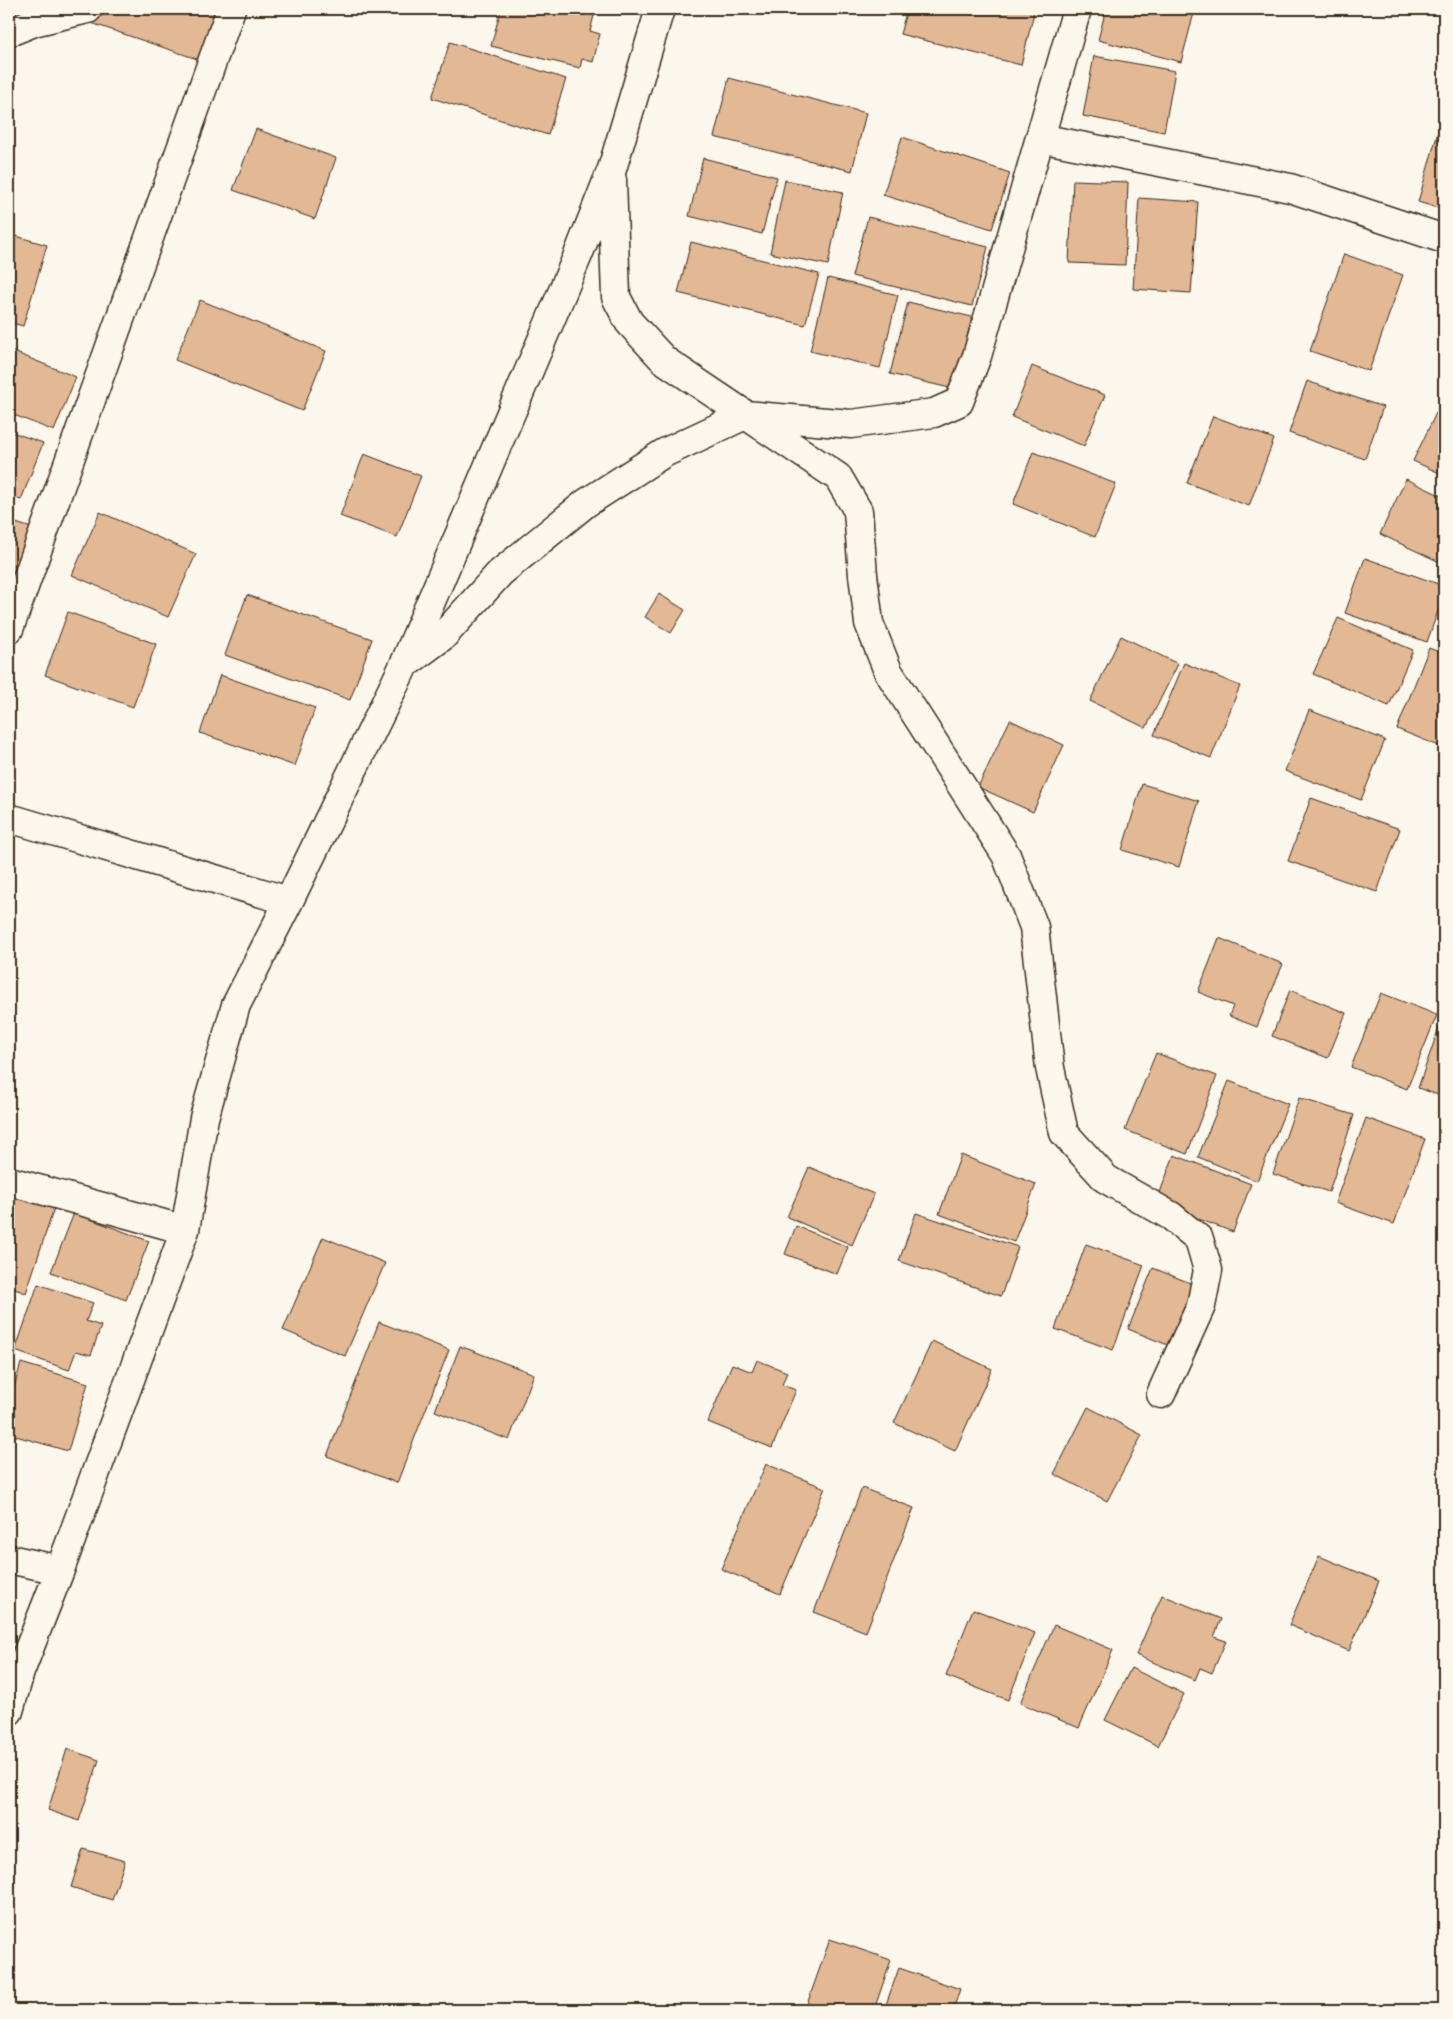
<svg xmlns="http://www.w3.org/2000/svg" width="1453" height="2019" viewBox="0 0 1453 2019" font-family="'Indie Flower',sans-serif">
<rect width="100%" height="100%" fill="#fbf7ec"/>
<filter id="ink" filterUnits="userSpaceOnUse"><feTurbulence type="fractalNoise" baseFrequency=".02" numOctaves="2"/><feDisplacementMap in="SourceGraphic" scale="10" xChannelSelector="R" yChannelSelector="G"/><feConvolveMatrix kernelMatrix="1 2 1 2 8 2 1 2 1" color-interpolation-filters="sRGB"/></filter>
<g filter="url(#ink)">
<path fill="#e3b894" stroke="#3b2a1e" d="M50 9H221L203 61Z
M501 9H580L595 12 590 31 600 34 593 62 582 59 580 68 491 46Z
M907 9H1035L1021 65 900 34Z
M1106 9H1195L1181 62 1098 40Z
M450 42 566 79 548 135 432 98Z
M1094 56 1175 71 1164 132 1083 116Z
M729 78 866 113 852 171 714 137Z
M1444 111V210L1418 202Z
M256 129 336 158 315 219 233 190Z
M902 137 1010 173 992 229 883 195Z
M703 158 777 177 762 234 689 216Z
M785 180 843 192 828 265 770 253Z
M1073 180 1128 182 1125 265 1069 263Z
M1139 198 1198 202 1191 293 1133 289Z
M868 217 988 247 972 306 852 276Z
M9 234 47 245 23 326 9 322Z
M691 242 819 274 805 325 678 293Z
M1344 254 1403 275 1369 371 1310 351Z
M828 278 898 295 880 368 810 351Z
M200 300 326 351 302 411 175 360Z
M908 302 972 317 954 389 890 374Z
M9 350 76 377 54 431 9 413Z
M1032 366 1105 395 1084 446 1012 417Z
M1307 381 1383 407 1365 459 1289 433Z
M1438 409 1444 412V475L1413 461Z
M1213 416 1274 439 1249 506 1187 483Z
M9 431 43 443 21 500 9 496Z
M1033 452 1116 484 1095 537 1013 504Z
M364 454 421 476 397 537 340 516Z
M1406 479 1444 497V564L1380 534Z
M100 512 196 554 168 617 72 575Z
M9 521 32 528 9 597Z
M1365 558 1444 586V594L1427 642 1345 613Z
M659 594 685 610 671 633 645 617Z
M247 595 372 639 350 700 225 655Z
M68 612 156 644 133 707 45 675Z
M1338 618 1413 650 1389 706 1313 674Z
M1121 636 1178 664 1146 728 1090 701Z
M1429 648 1444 654V748L1397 729Z
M1184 663 1240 686 1211 758 1154 735Z
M220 675 315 708 295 766 200 733Z
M1309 710 1385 740 1361 800 1285 771Z
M1010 720 1064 745 1033 812 978 787Z
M1142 784 1199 801 1179 867 1122 850Z
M1311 798 1400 829 1377 892 1288 861Z
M1219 938 1283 964 1257 1027 1229 1016 1233 1006 1198 992Z
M1290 990 1346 1013 1328 1058 1272 1036Z
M1381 993 1437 1015 1407 1089 1351 1067Z
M1443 1016H1444V1097L1418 1088Z
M1156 1053 1217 1076 1187 1154 1125 1130Z
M1229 1081 1288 1104 1257 1181 1198 1157Z
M1299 1098 1354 1115 1329 1192 1273 1174Z
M1366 1118 1425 1139 1394 1224 1335 1203Z
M961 1155 1036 1184 1014 1242 939 1214Z
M1174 1155 1251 1184 1233 1232 1156 1203Z
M809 1167 874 1194 852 1245 787 1217Z
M9 1194 54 1208 26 1293 9 1287Z
M74 1213 149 1241 126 1300 51 1272Z
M916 1213 1018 1247 1001 1296 899 1261Z
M796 1226 848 1247 837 1274 785 1254Z
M323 1237 385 1263 345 1356 283 1330Z
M1086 1244 1144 1265 1113 1350 1055 1329Z
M1153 1268 1210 1291 1185 1352 1128 1329Z
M38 1284 93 1303 86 1321 101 1326 91 1355 76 1351 69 1370 15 1351Z
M379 1322 449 1350 397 1483 327 1456Z
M932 1341 992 1369 955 1451 894 1423Z
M460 1346 534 1374 509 1440 435 1411Z
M757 1360 787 1372 782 1385 796 1390 772 1448 708 1422 732 1364 752 1372Z
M21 1363 88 1383 68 1451 9 1434V1405Z
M1088 1407 1142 1435 1107 1501 1054 1474Z
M766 1464 825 1488 780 1594 721 1569Z
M862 1488 914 1508 866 1632 814 1612Z
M1319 1556 1379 1581 1349 1651 1289 1625Z
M1162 1595 1221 1619 1214 1637 1226 1641 1212 1673 1200 1668 1195 1680 1136 1655Z
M973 1609 1035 1633 1008 1700 946 1676Z
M1054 1625 1113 1650 1079 1728 1020 1703Z
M1131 1668 1184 1694 1158 1746 1105 1720Z
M67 1749 99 1760 79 1821 48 1810Z
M83 1849 125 1861 112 1900 71 1887Z
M830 1939 891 1960 874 2010H805Z
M899 1968 960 1989 953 2010H884Z"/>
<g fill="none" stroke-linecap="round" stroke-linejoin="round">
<defs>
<path id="minor" d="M9 32 34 22 88 9
M1040 138 1290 188 1444 239
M612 180 616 297 629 322 664 360 838 477 858 511 863 575 869 623 888 671 1006 855 1034 927 1050 1068 1064 1133 1106 1179 1171 1216 1199 1239 1208 1270 1201 1306 1161 1394
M9 629 231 9
M404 665 443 636 500 573 586 503 664 453 745 415 851 424 934 413 959 402 977 356 1077 9
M9 818 289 901
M9 1181 185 1230
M9 1559 60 1570
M9 1711 20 1672 60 1570 185 1230 204 1118 236 1005 289 901 404 665 578 255 612 169 660 9"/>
</defs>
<use href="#minor" stroke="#3b2a1e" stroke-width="31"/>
<use href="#minor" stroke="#fbf7ec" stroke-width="28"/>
</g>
</g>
<rect width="1453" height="2019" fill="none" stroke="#fbf7ec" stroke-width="30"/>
<rect x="15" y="15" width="1423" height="1989" fill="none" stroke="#3b2a1e" stroke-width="2" filter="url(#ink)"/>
</svg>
